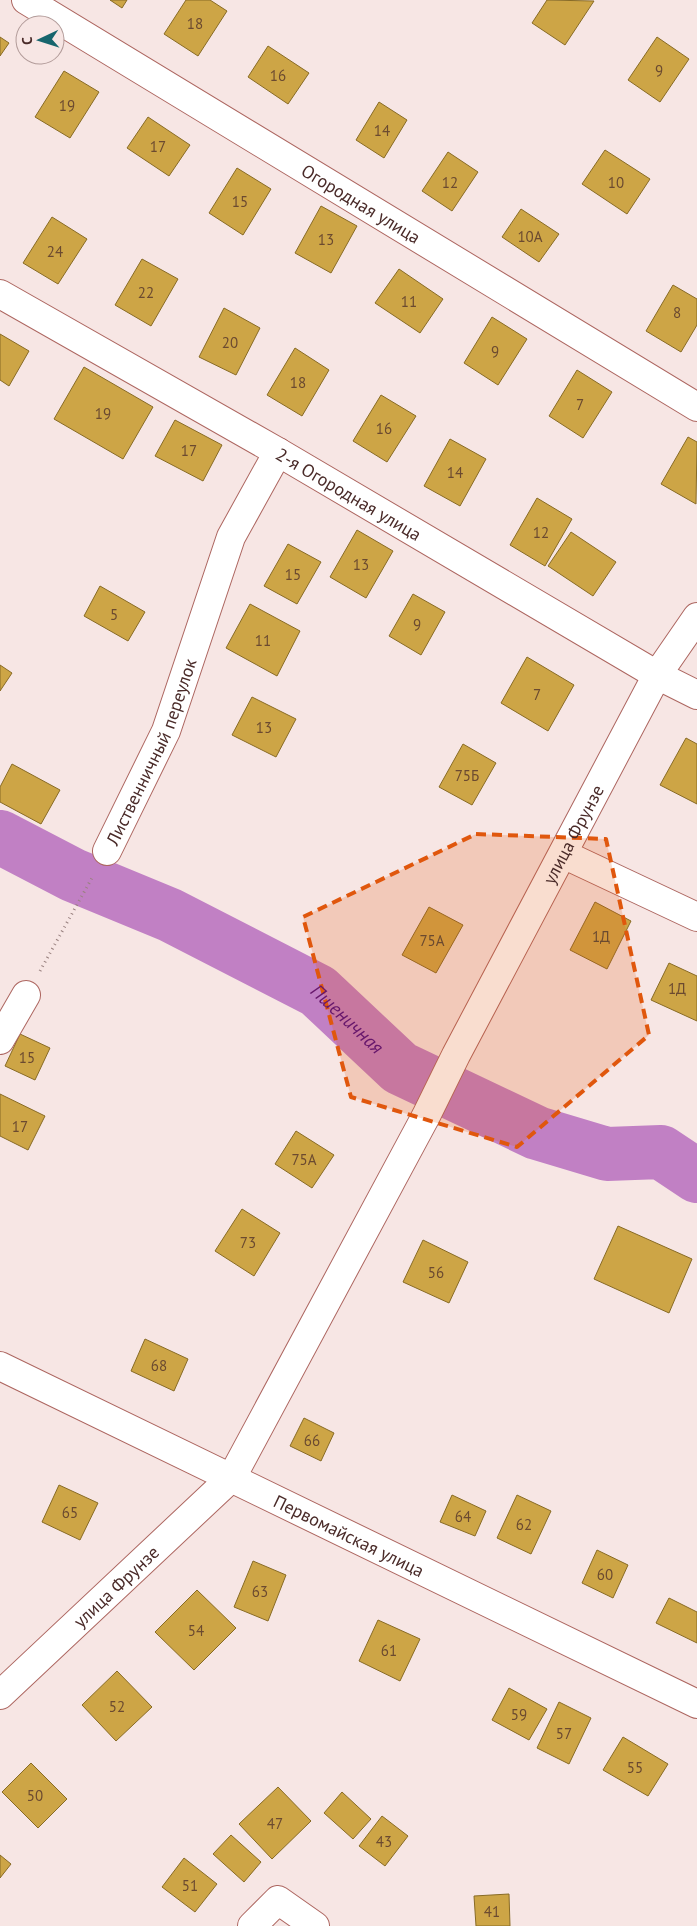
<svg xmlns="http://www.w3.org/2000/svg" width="697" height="1926" viewBox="0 0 697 1926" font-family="'PT Sans',sans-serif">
<rect width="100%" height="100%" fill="#f7e6e4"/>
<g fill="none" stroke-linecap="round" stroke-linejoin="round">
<path stroke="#c180c4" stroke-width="54" id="s1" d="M0 837 73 875 170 915 318 991 400 1068 537 1133 607 1154 661 1152 697 1176"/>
</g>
<path fill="#cda546" stroke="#886b25" d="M110 0H127L122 8Z
M186 0H210L227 11 198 56 164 34Z
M547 0 594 1 565 45 532 23Z
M0 37 9 43 0 56Z
M657 37 689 59 660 102 628 80Z
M268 46 309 73 288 104 248 77Z
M64 71 99 92 70 138 35 117Z
M379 102 407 120 384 158 356 140Z
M148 117 190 145 169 176 127 148Z
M605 150 650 179 627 214 582 184Z
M448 152 478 172 452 211 422 191Z
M237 168 271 189 243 235 209 213Z
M321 206 357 226 331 273 295 253Z
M521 209 559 234 539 262 502 237Z
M52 217 87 239 58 284 23 263Z
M142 259 178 279 151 326 115 305Z
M399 269 443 299 420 333 375 303Z
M673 285 697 299V325L681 352 646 331Z
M224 308 260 328 236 375 199 357Z
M492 317 527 339 498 385 464 363Z
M0 334 29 351 9 386 0 380Z
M295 348 329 370 302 416 267 395Z
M84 367 153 407 123 459 54 419Z
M577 370 612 392 583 438 549 416Z
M381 395 416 416 387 462 353 441Z
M175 420 222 445 203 481 155 456Z
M688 437 697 442 696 504 661 484Z
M450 439 486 459 460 506 424 486Z
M537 498 572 519 545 566 510 545Z
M357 530 393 551 366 598 330 577Z
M571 532 616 562 593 596 548 566Z
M288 544 321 562 297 604 264 586Z
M100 586 145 612 128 641 84 616Z
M413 594 445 612 421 655 389 636Z
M250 604 300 631 277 676 226 648Z
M527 657 574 685 548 731 501 703Z
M0 665 12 673 0 691Z
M252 697 296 719 276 757 232 735Z
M686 738 697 744V804L660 785Z
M463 744 496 763 472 805 439 787Z
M12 764 60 790 41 824 0 802V787Z
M595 902 631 921 607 969 570 950Z
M429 907 463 925 436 973 402 955Z
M669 963 697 976V1021L651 1000Z
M20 1034 50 1048 35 1080 5 1066Z
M0 1094 45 1116 28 1150 0 1136Z
M296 1131 334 1155 312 1188 275 1164Z
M242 1209 280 1233 254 1276 215 1251Z
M618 1226 692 1259 669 1313 594 1279Z
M423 1240 468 1262 449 1303 403 1282Z
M145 1339 188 1359 174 1391 131 1371Z
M304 1418 334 1433 321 1461 290 1446Z
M59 1485 98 1503 80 1540 42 1522Z
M452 1495 486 1511 475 1536 440 1522Z
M517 1495 551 1511 531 1554 497 1538Z
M597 1550 628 1565 613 1598 582 1583Z
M253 1561 286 1575 268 1621 234 1607Z
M197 1590 236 1628 194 1670 155 1632Z
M669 1598 697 1612V1643L656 1623Z
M378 1620 420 1639 400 1681 359 1661Z
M117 1671 152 1707 116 1741 82 1705Z
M509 1688 547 1709 529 1740 492 1720Z
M559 1702 591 1718 569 1764 537 1748Z
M623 1737 668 1764 648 1796 603 1770Z
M31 1763 67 1799 38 1828 2 1792Z
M278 1787 311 1821 272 1859 239 1824Z
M342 1792 371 1819 353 1839 324 1813Z
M382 1816 408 1836 385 1866 359 1846Z
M231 1835 261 1862 244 1882 213 1854Z
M0 1855 11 1864 0 1878Z
M184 1858 217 1884 195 1912 162 1887Z
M509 1894 510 1926H476L474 1896Z"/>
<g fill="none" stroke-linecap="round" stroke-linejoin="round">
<defs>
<g id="minor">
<path id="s2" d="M26 0 697 407"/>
<path id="s3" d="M0 294 278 452 657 675 697 695"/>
<path id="s4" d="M107 851 166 731 231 537 278 452"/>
<path d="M563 854 697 917"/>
<path d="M0 1040 26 995"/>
<path id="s5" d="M0 1366 697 1704"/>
<path id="s6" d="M0 1695 232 1477 426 1116 456 1055 657 675 697 617"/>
<path d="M252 1926 278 1900 315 1926"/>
</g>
</defs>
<use href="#minor" stroke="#ad6660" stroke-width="30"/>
<path stroke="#99817f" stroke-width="3" stroke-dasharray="1 4" stroke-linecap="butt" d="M40 971 93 876"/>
<use href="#minor" stroke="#fff" stroke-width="28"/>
</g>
<path fill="#e0570d" fill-opacity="0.2" stroke="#e0570d" stroke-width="4" stroke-dasharray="10 6" stroke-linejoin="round" d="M476 834 606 839 649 1035 517 1147 351 1097 303 917Z"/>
<g text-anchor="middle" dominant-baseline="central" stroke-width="4" stroke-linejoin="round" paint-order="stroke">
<g font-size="15" fill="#6b4a30">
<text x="195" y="23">18</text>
<text x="659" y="70">9</text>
<text x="278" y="75">16</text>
<text x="67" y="105">19</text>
<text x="382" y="130">14</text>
<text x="158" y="146">17</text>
<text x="450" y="182">12</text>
<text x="616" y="182">10</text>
<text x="240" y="201">15</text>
<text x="530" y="236">10А</text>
<text x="326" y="239">13</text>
<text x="55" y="251">24</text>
<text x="146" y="292">22</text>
<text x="409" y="301">11</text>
<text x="677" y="312">8</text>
<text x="230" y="342">20</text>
<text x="495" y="351">9</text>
<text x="298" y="382">18</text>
<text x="580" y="404">7</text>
<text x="103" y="413">19</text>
<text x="384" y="428">16</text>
<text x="189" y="450">17</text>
<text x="455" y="472">14</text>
<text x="541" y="532">12</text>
<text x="361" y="564">13</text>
<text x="293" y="574">15</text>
<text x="114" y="614">5</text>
<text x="417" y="624">9</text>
<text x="263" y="640">11</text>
<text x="537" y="694">7</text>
<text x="264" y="727">13</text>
<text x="467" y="775">75Б</text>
<text x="601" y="936">1Д</text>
<text x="432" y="940">75А</text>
<text x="677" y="988">1Д</text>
<text x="27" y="1057">15</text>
<text x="20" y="1126">17</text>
<text x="304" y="1159">75А</text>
<text x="248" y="1242">73</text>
<text x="436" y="1272">56</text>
<text x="159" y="1365">68</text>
<text x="312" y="1440">66</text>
<text x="70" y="1512">65</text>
<text x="463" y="1516">64</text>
<text x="524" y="1524">62</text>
<text x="605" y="1574">60</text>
<text x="260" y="1591">63</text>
<text x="196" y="1630">54</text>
<text x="389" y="1650">61</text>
<text x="117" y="1706">52</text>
<text x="519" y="1714">59</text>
<text x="564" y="1733">57</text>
<text x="635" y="1767">55</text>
<text x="35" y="1795">50</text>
<text x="275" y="1823">47</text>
<text x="384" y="1841">43</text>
<text x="190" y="1885">51</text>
<text x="492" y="1911">41</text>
</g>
<g font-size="18" fill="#4a2b29" stroke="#f7e6e4">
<text stroke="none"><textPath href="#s2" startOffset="392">Огородная улица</textPath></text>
<text stroke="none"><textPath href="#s3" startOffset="402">2-я Огородная улица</textPath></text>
<text stroke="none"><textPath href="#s4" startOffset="109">Лиственничный переулок</textPath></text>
<text stroke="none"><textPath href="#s6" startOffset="1046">улица Фрунзе</textPath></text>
<text stroke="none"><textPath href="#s5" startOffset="388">Первомайская улица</textPath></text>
<text stroke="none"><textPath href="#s6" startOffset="159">улица Фрунзе</textPath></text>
</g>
<g font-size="19" font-style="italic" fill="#67176c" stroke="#f7e6e4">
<text stroke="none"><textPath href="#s1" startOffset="394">Пшеничная</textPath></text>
</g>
</g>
<g transform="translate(40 40) rotate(266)"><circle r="24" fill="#f7e6e4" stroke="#b29b99"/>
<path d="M0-4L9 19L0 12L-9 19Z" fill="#17656d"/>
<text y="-8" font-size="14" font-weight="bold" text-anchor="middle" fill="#4a2b29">С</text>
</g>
</svg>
